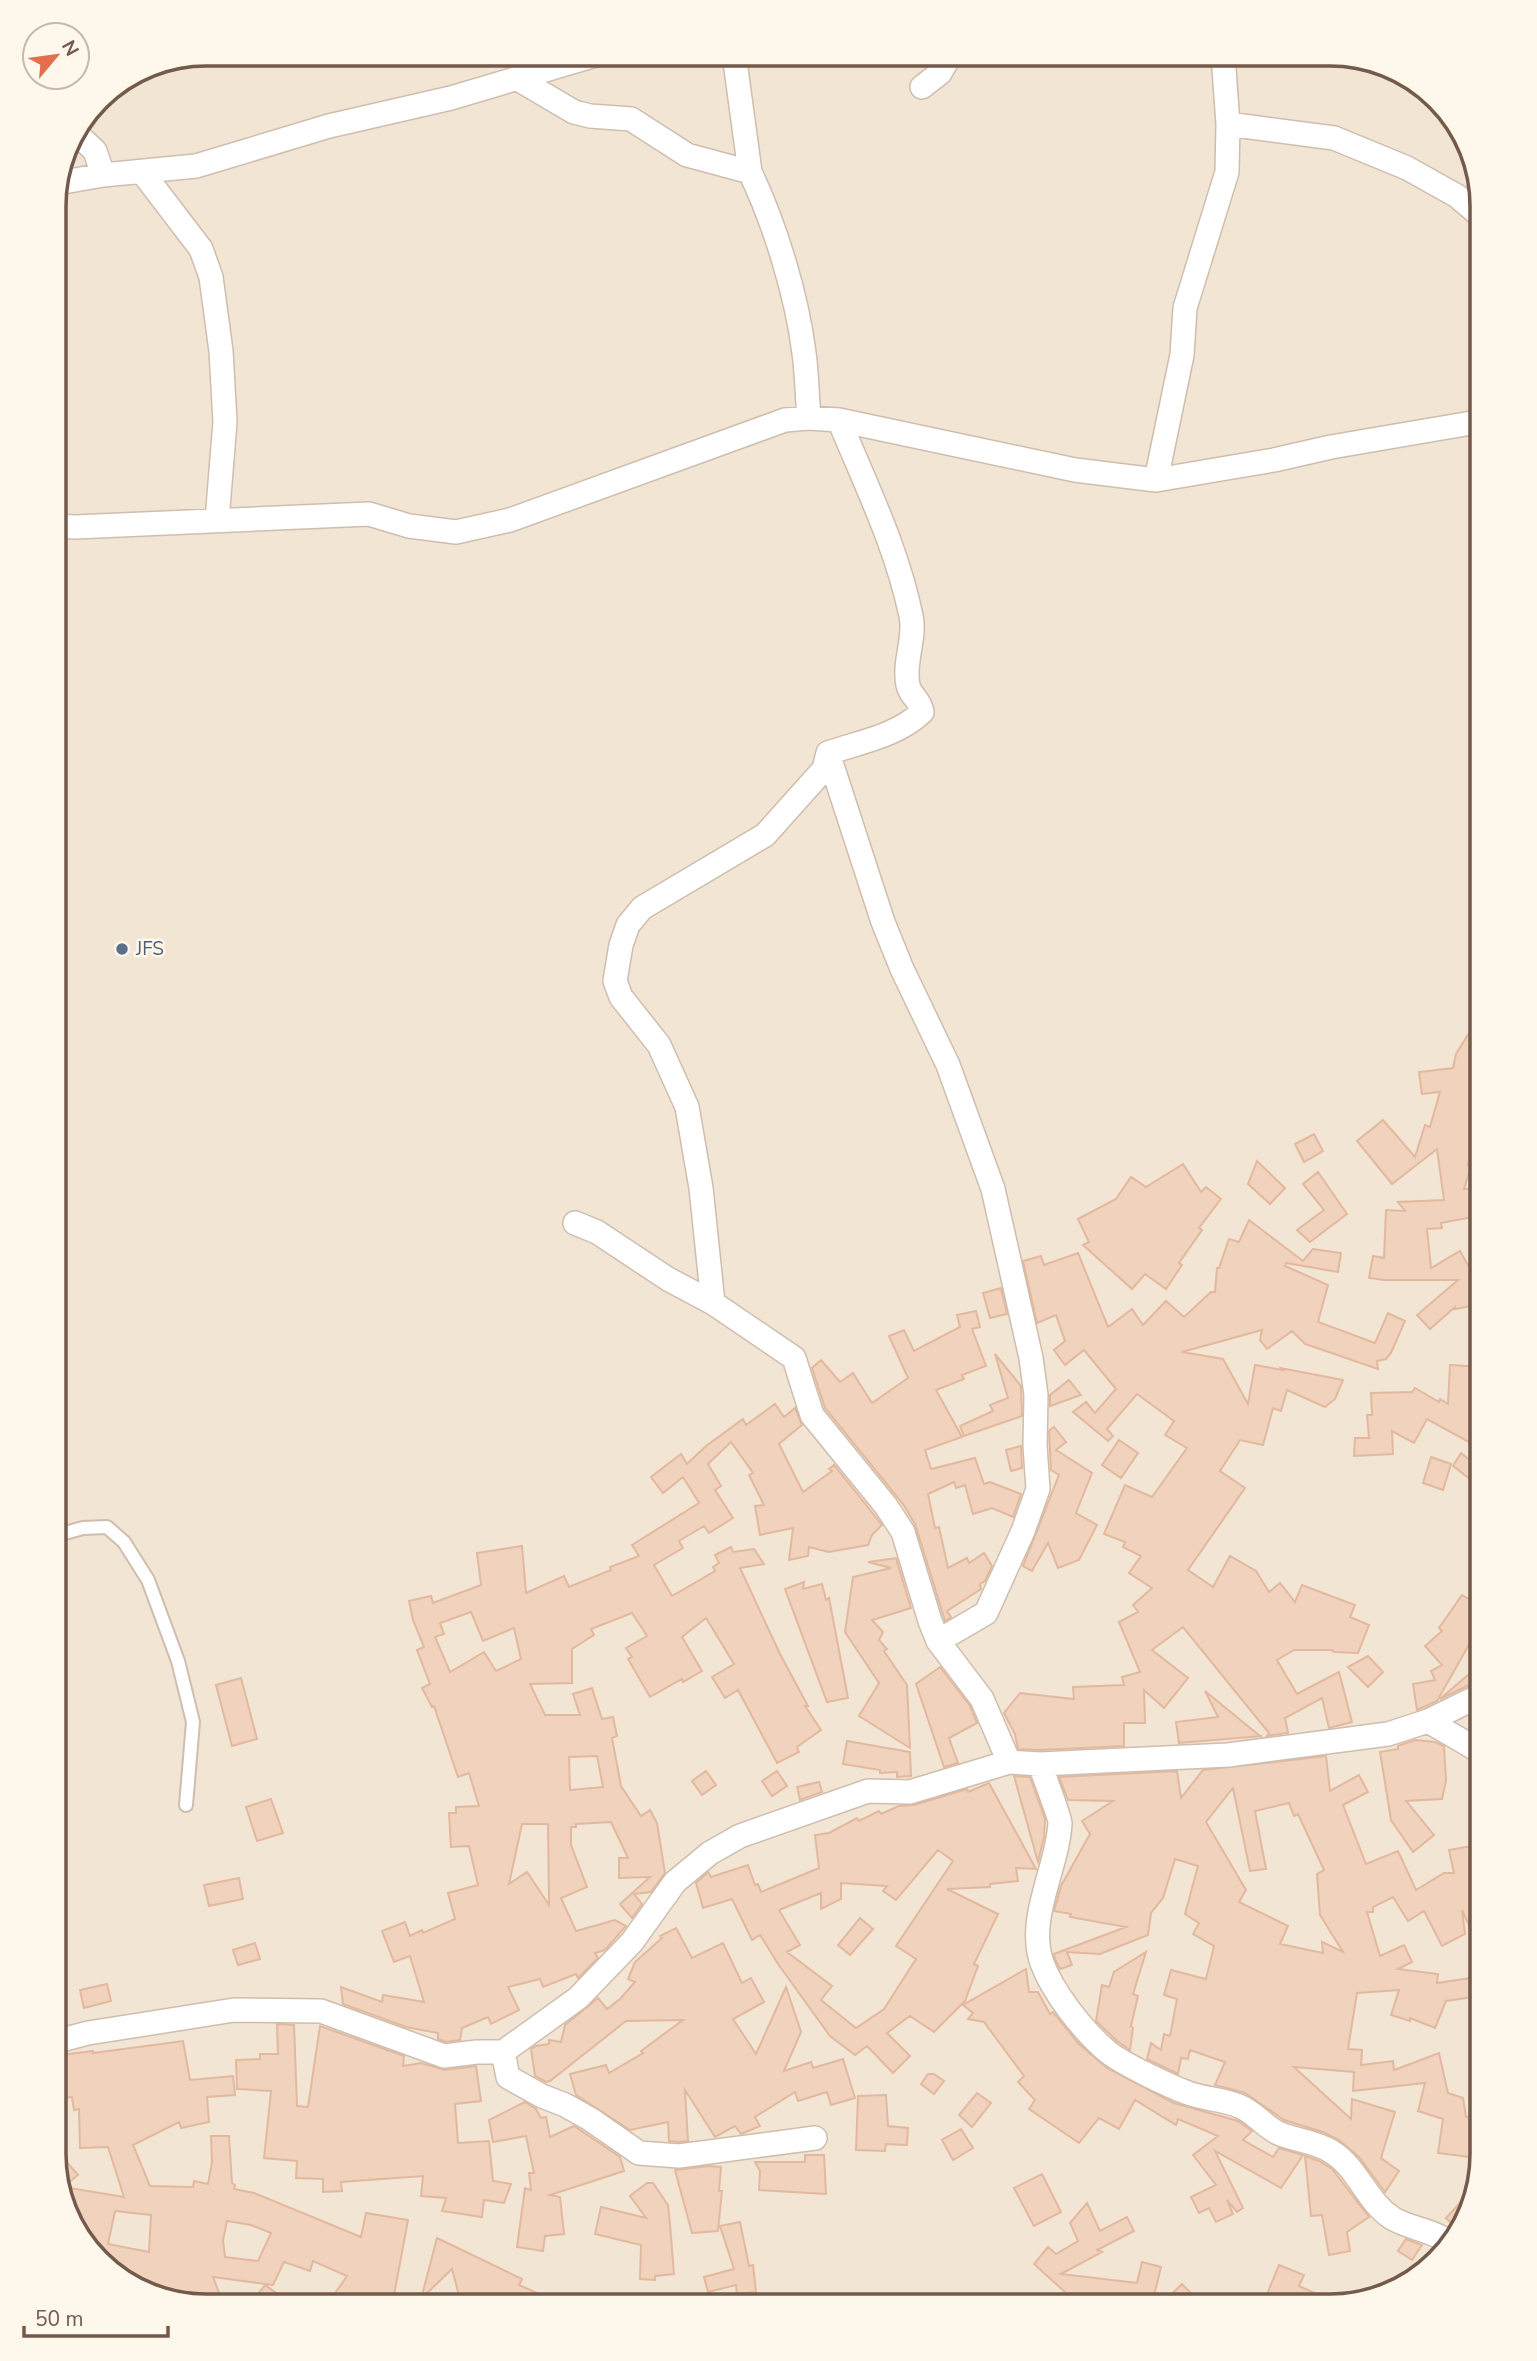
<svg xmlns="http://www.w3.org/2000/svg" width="1537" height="2361" viewBox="0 0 1537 2361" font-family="'Nunito Sans',sans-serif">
<rect width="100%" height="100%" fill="#fcf3e5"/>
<path fill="#f3e5d3" d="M207 54 1340 55 1407 75 1462 131 1483 207V2154L1462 2231 1406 2286 1330 2307 197 2306 130 2286 75 2230 54 2154 55 197 70 140 99 99 149 66Z"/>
<path fill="#f0d2bd" stroke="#e2b99e" stroke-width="2" fill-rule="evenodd" d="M1469 1033 1483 1041V1094L1475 1121 1480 1123 1468 1165 1471 1166 1464 1189 1483 1188V1215L1441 1223 1442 1228 1427 1229 1431 1268 1460 1251 1483 1292V1304L1455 1309V1307L1430 1329 1417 1315 1458 1280H1384L1369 1278 1373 1256 1384 1258 1386 1210 1405 1211 1398 1202 1444 1200 1437 1149 1392 1184 1357 1141 1383 1120 1415 1157 1425 1125 1430 1127 1440 1092 1422 1094 1419 1072 1453 1068 1456 1054Z
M1314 1134 1323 1151 1304 1162 1295 1144Z
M1257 1161 1285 1188 1270 1204 1248 1184Z
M1183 1164 1201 1192 1206 1187 1221 1199 1199 1228 1202 1230 1179 1263 1182 1265 1166 1289 1145 1274 1132 1289 1083 1245 1089 1242 1078 1219 1116 1199 1131 1177 1146 1187Z
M1318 1172 1347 1214 1310 1242 1297 1230 1324 1210 1303 1184Z
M1249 1220 1303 1261 1313 1249 1341 1253 1338 1272 1286 1263 1285 1266 1328 1285 1318 1322 1375 1343 1388 1313 1405 1321 1391 1353 1386 1359 1377 1361 1378 1369 1305 1344 1292 1331 1267 1349 1260 1340 1262 1330 1182 1352 1223 1359 1248 1404 1255 1365 1283 1370 1281 1368 1343 1380 1335 1399 1325 1407 1287 1390 1281 1411 1273 1408 1263 1445 1240 1440 1220 1471 1245 1488 1188 1570 1213 1587 1230 1556 1256 1571 1269 1592 1280 1583 1295 1602 1302 1585 1355 1605 1350 1617 1369 1625 1358 1653 1334 1652 1332 1650H1294L1277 1660 1297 1694 1339 1672 1352 1722 1329 1728 1322 1698 1285 1718 1288 1733 1267 1736 1269 1733 1183 1627 1152 1650 1188 1678 1164 1708 1144 1690 1145 1723H1124V1746L1040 1750 1018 1749 1015 1734 1004 1713 1020 1693 1074 1699 1073 1687 1124 1685 1122 1677 1140 1672 1119 1622 1138 1612 1133 1605 1152 1588 1129 1573 1141 1556 1123 1547 1125 1542 1104 1534 1125 1485 1152 1497 1187 1448 1165 1435 1174 1421 1137 1394 1107 1429 1113 1436 1108 1441 1073 1412 1086 1402 1095 1413 1116 1389 1084 1350 1065 1365 1054 1350 1065 1341 1056 1315 1037 1323 1023 1261 1041 1256 1044 1265 1078 1253 1108 1327 1132 1309 1143 1325 1166 1301 1184 1317 1211 1292H1215L1217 1268H1219L1229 1239 1239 1242Z
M1001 1288 1007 1314 990 1318 983 1293Z
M976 1311 980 1327 972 1329 986 1366 962 1375 964 1379 936 1390 962 1437 925 1450 931 1469 975 1458 984 1484 990 1482 1021 1494 1013 1517 992 1508 973 1514 965 1485 956 1488 954 1482 928 1494 935 1528 939 1527 948 1568 967 1558 969 1563 984 1553 992 1566 985 1581 980 1584 981 1589 947 1611 951 1617 945 1621 915 1524 903 1504 825 1408 812 1368 821 1360 840 1382 853 1373 872 1403 908 1378 889 1336 904 1330 914 1351 960 1327 957 1315Z
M995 1354 1021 1386 1022 1416 964 1436 960 1426 993 1411 990 1405 1008 1398Z
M1450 1365 1483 1367V1434L1469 1442 1427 1419 1414 1443 1392 1431 1393 1454 1354 1456 1355 1438H1369L1367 1415H1372L1371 1393 1412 1392 1415 1388 1439 1402 1440 1399 1448 1404Z
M1069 1380 1081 1395 1050 1406V1395Z
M775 1404 784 1417 795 1408 802 1425 779 1444 803 1492 832 1471 829 1469 834 1465 882 1525 872 1535 868 1545 829 1552 809 1547 808 1556 789 1560 793 1528 760 1535 755 1506 764 1505 749 1475 753 1473 731 1442 708 1464 721 1486 715 1490 733 1518 709 1533 704 1526 679 1541 683 1548 654 1565 672 1596 715 1571 713 1567 719 1563 715 1555 731 1547 733 1552 754 1549 764 1564 740 1568 780 1654 808 1706H805L821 1730 797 1747 799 1752 777 1763 738 1690 725 1698 712 1677 734 1664 706 1618 682 1637 702 1671 683 1682 682 1679 650 1697 628 1659 632 1657 626 1648 647 1636 632 1613 591 1629 594 1635 572 1649V1683L530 1684 545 1715H580L573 1694 592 1688 602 1719 613 1717 617 1736 612 1738 621 1786 641 1816 650 1810 657 1823 665 1873 651 1892 634 1894 642 1904 632 1918 620 1904 650 1877 619 1878V1858H628L611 1822 576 1824V1827H571V1845L587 1887 561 1898 576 1931 615 1920 626 1926 605 1950 595 1953 598 1958 578 1978 576 1974 543 1987 540 1979 508 1987 519 2010 491 2024 488 2017 462 2028 460 2040 446 2042 438 2039V2033L406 2027 343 2004 341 1987 382 2002 383 1995 424 2002 410 1956 394 1962 382 1931 405 1922 410 1936 422 1930 423 1933 455 1919 448 1893 478 1885 469 1846 451 1847 449 1813H456V1807L479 1806 469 1773 458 1777 434 1706 432 1707 422 1688 430 1684 417 1650 424 1647 413 1620 409 1601 431 1596 433 1603 481 1585 477 1553 522 1546 526 1593 564 1576 569 1587 611 1570 610 1567 639 1556 632 1545 699 1503 683 1477 663 1493 651 1477 681 1454 687 1464 706 1446 743 1419 746 1425ZM471 1612 483 1641 514 1628 521 1659 496 1671 484 1652 450 1672 435 1637 444 1634 440 1623ZM597 1756 603 1787 570 1790 569 1757ZM522 1824H548L549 1905 527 1872 509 1884Z
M1054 1427 1066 1442 1056 1450 1092 1473 1076 1513 1097 1525 1079 1560 1058 1568 1048 1543 1032 1571 1023 1566 1059 1475 1051 1470 1049 1431Z
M1119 1440 1138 1453 1121 1478 1102 1465Z
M1021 1446 1022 1468 1011 1471 1006 1450Z
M1461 1453 1483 1471V1489L1453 1466Z
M1431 1457 1451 1464 1443 1490 1423 1483Z
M896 1558 911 1608 872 1620 883 1632 879 1640 887 1649 884 1651 907 1685 910 1748 859 1716 879 1683 845 1632 853 1577 891 1568 868 1562Z
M804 1582 803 1589 822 1584 826 1600 829 1598 848 1698 827 1702 785 1589Z
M1462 1595 1483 1607V1620L1437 1701 1417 1710 1413 1684 1435 1680 1431 1671 1442 1665 1425 1646 1442 1631 1439 1628Z
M1368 1656 1383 1672 1368 1687 1348 1667Z
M1483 1662V1683L1471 1684 1440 1699Z
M940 1667 970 1706 977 1723 949 1738 958 1763 944 1767 916 1684Z
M241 1678 257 1739 232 1746 216 1685Z
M1205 1691 1260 1736H1262L1179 1743 1176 1722 1218 1717Z
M1415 1740 1435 1742 1444 1746 1446 1781 1442 1799 1406 1801 1434 1835 1413 1852 1391 1820 1380 1752 1398 1749V1746Z
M847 1741 910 1752 911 1776 897 1777V1772L880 1773V1770L843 1764Z
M1326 1756 1330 1791 1359 1775 1368 1792 1343 1805 1366 1864 1398 1851 1416 1890 1444 1873H1454L1449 1850 1483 1844V1956L1462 1910 1465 1934 1442 1946 1424 1911 1408 1921 1393 1897 1373 1907V1912H1367L1380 1956 1404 1945 1412 1962 1398 1969 1438 1974 1437 1983 1471 1978 1474 1997 1446 2001 1435 2028 1410 2018V2021L1391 2015 1399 1990 1357 1993 1348 2049 1362 2050 1361 2065 1393 2061 1394 2070 1439 2053 1448 2093 1463 2098 1466 2117 1483 2115V2154L1475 2182 1469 2157 1438 2153 1443 2119 1418 2111 1425 2083 1353 2091 1354 2072 1294 2067 1351 2119 1352 2099 1395 2112 1381 2158 1399 2171 1385 2192 1359 2157 1339 2140 1323 2132 1284 2120 1245 2093 1215 2085 1225 2062 1190 2050 1188 2059 1181 2058 1178 2074 1147 2059 1151 2043 1161 2050 1164 2034 1170 2036 1177 1999 1164 1995 1171 1970 1206 1979 1214 1946 1193 1934 1199 1923 1185 1914 1198 1866 1175 1859 1163 1898 1151 1913 1148 1935 1100 1954 1067 1952 1072 1965 1060 1969 1055 1959 1054 1954 1126 1927 1070 1917 1071 1914 1054 1911 1061 1886 1090 1834 1082 1821 1113 1801 1068 1800 1059 1777 1177 1771 1181 1798 1203 1770ZM1233 1788 1250 1871 1266 1869 1255 1811 1289 1803 1294 1816 1298 1814 1324 1870 1317 1874 1320 1915 1343 1952 1322 1942 1323 1953 1280 1944 1288 1926 1239 1902 1246 1890 1206 1822Z
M706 1771 716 1785 702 1795 692 1781Z
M777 1771 787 1786 772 1796 762 1781Z
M1014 1776 1030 1777 1045 1819 1044 1837 1038 1862Z
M819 1782 822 1792 800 1800 797 1787Z
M989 1783 1036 1869 1016 1868 1018 1881 990 1884V1887L947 1889 998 1914 974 1964 978 1966 965 2001 934 2032 910 2016 887 2033 910 2056 893 2073 867 2046 855 2055 830 2036 778 1964 760 1935 752 1940 732 1899 703 1908 696 1883 708 1872 711 1877 748 1865 755 1885 758 1884 761 1892 819 1868 815 1835 829 1833 857 1818 859 1821 879 1811 881 1814 899 1806 914 1805 967 1789 968 1792ZM938 1850 953 1861 896 1946 916 1959 884 2009 856 2028 821 2000 832 1986 787 1952 800 1945 779 1910 821 1893V1909L841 1899V1883L887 1886 883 1891 896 1900Z
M271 1799 283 1833 257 1841 246 1807Z
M239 1878 243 1899 209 1906 204 1885Z
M860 1918 873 1929 850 1955 838 1945Z
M676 1928 692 1958 723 1943 742 1983 751 1978 764 2002 733 2019 756 2054 786 1987 801 2032 784 2071 811 2062 813 2068 843 2059 855 2098 831 2105 827 2092 798 2101 795 2092 755 2117 760 2126 741 2134 735 2126 715 2137 685 2090 688 2141 679 2142 669 2141 668 2122 630 2130 576 2095 570 2074 606 2065 609 2073 643 2053 641 2051 683 2020 626 2021 550 2081 546 2082 535 2076 531 2049 536 2046 549 2044V2040L561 2042 565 2025 598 1998 607 2009 620 1999 635 1982 628 1979 635 1962 662 1938 660 1936Z
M255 1943 260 1959 238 1965 233 1950Z
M1146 1952 1133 1994 1138 1996 1131 2026 1133 2028 1130 2050 1117 2041 1096 2021 1102 1985 1109 1987 1114 1972Z
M1026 1969 1029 1992H1038L1050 2014 1053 2012 1079 2044 1107 2068 1174 2103 1238 2121 1252 2131 1243 2140 1273 2157 1279 2148 1303 2155 1281 2188 1215 2151 1243 2208 1237 2212 1227 2200 1233 2214 1216 2222 1209 2208 1199 2213 1191 2197 1216 2185 1193 2155 1218 2136 1178 2119 1176 2125 1135 2100 1119 2129 1099 2118 1079 2143 1029 2109 1035 2100 1018 2082 1024 2076 984 2022 968 2019 973 2013 963 2005Z
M107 1984 111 2001 84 2008 80 1990Z
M277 2024 294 2025 297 2106 308 2107 320 2026 404 2056 403 2066 421 2063 445 2070 476 2066 481 2101 455 2104 458 2143 489 2141 493 2181 511 2184 504 2203 484 2200 482 2217 442 2211 446 2198 421 2196 423 2176 341 2182 342 2191 323 2192V2179L296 2178 297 2161 264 2158 271 2091 237 2089 236 2060 260 2059V2054H278Z
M183 2041 190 2080 233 2076 235 2095 207 2097 209 2122 181 2128 179 2122 133 2145 150 2186 193 2187 194 2181 208 2184 212 2162 211 2136H229L232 2183 235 2185 234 2189 254 2193 361 2237 366 2213 408 2220 392 2306H326L347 2276 313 2261 310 2271 284 2262 273 2285 213 2277 224 2306H197L130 2286 75 2230 54 2154V2148L78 2175 63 2187 124 2197 108 2147 80 2148 79 2109 74 2110 72 2097 54 2099V2056L93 2051V2053ZM115 2211 151 2215 149 2252 108 2244ZM227 2221 251 2225 271 2233 258 2261 225 2257 223 2240Z
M928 2074H934L944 2081 934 2094 921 2084Z
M977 2093 991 2103 972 2127 959 2115Z
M886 2095 888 2126 908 2128 907 2145 886 2144 885 2151 856 2150 858 2096Z
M525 2102 536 2109 541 2118 546 2117 550 2137 574 2126 620 2157 624 2171 550 2195 560 2197 564 2234 545 2236 543 2251 517 2247 525 2188 531 2190 529 2173H534L526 2136 493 2142 489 2120Z
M961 2129 973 2148 953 2160 942 2140Z
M805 2155H824L826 2194 759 2190 760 2171 755 2162H805Z
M1305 2156 1319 2161 1332 2169 1369 2217 1347 2232 1350 2251 1329 2255 1322 2215 1311 2216Z
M709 2166 721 2167 719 2191H722L718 2231 692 2233 675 2170Z
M1042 2174 1061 2212 1034 2226 1014 2188Z
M647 2183H653L668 2205 670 2224 674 2274 655 2276V2280L640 2279 641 2245 595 2234 601 2207 646 2218 630 2196Z
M1473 2189 1462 2231 1461 2232 1446 2218Z
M1087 2203 1100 2231 1127 2217 1134 2231 1097 2250 1102 2252 1061 2274 1137 2283 1142 2262 1161 2267 1152 2304 1080 2294 1077 2303 1034 2264 1048 2247 1056 2254 1078 2241 1070 2223Z
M740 2222 749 2266 753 2265 756 2292 737 2294 736 2285 708 2292 704 2277 734 2269 720 2226Z
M437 2238 522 2279 519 2285 569 2307H462L452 2269 421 2299Z
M1406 2239 1422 2245 1412 2260 1398 2251Z
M1279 2265 1304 2275 1299 2286 1319 2295 1313 2307 1294 2299 1292 2305 1267 2294Z
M1182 2284 1204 2307H1158Z
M265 2285 295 2306H249Z"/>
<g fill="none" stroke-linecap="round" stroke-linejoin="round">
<defs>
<path id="lane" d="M54 1536 83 1528 107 1527 124 1542 148 1580 178 1661 193 1722 186 1805"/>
<path id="street" d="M734 54 750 172C775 224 797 296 804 353 807 374 807 396 809 418
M518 79 574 112 590 116 631 119 687 155 750 172
M922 87 940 73 951 54
M1228 124 1334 138 1407 168 1457 196 1483 218
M75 132 95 151 103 175
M143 173 201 249 211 277 221 351 225 422 217 520
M58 183 103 175 196 166 329 126 451 98 599 54
M1156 480 1182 355 1185 308 1227 172 1228 124 1223 55
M55 526 75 527 369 514 409 526 456 532 510 520 785 420 809 418 839 420 1075 470 1156 480 1274 460 1331 447 1483 421
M828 753 883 922 902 969 948 1065 993 1189 1031 1358 1036 1395 1035 1446 1038 1489 1023 1531 986 1613 938 1641
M575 1223 597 1232 668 1279 713 1303 794 1358 812 1415 886 1506 903 1532 930 1621 938 1641 982 1699 1009 1762
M713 1303 701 1188 687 1107 659 1045 621 997 615 981 621 945 628 925 642 908 765 835 824 769 828 753C860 742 897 736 922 712 920 699 910 696 908 685 903 662 916 638 911 616 897 548 866 485 839 420
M1428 1721 1483 1753
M1040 1764C1043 1774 1060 1817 1060 1823 1058 1867 1026 1919 1042 1963 1053 1993 1084 2032 1108 2052 1123 2064 1169 2086 1188 2093 1204 2099 1222 2099 1239 2106 1253 2111 1264 2126 1278 2133 1296 2141 1315 2141 1332 2152 1358 2168 1366 2201 1392 2218 1410 2229 1431 2229 1450 2243
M54 2042 88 2033 234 2010 321 2011 444 2056 477 2052H503L578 1998 632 1942 675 1882 710 1853 740 1836 868 1791 910 1792 1009 1762 1040 1764 1228 1755 1388 1734 1428 1721 1477 1697H1483
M503 2052 508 2077 542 2096 565 2105 590 2119 639 2153 679 2156 815 2138"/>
</defs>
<use href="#lane" stroke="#cfbdae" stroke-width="16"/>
<use href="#street" stroke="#cfbdae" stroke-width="26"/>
<use href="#lane" stroke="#fff" stroke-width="12"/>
<use href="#street" stroke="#fff" stroke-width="23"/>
</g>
<circle fill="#5c6f8a" stroke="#fef7eb" stroke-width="2.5" cx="122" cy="949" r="7"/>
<g text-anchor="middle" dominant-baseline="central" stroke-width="5" stroke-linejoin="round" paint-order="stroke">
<g font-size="19" fill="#4e5e75" stroke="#fef7eb" text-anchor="start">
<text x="136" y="949">JFS</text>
</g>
</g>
<path d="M0 0H1537V2361H0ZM206 66H1330A140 140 0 0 1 1470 206V2154A140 140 0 0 1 1330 2294H206A140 140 0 0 1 66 2154V206A140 140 0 0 1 206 66Z" fill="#fef7eb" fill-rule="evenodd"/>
<path fill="none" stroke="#735a4b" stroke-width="3.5" d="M206 66H1330A140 140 0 0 1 1470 206V2154A140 140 0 0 1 1330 2294H206A140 140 0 0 1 66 2154V206A140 140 0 0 1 206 66Z"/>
<g transform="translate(56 56) rotate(61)"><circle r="33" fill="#fef7eb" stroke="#c6b8ab" stroke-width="2"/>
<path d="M0-5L12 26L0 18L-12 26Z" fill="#e2704d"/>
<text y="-10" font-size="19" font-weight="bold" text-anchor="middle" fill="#735a4b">N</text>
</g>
<path d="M24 2326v10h144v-10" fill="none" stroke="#735a4b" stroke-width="3.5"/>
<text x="35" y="2326" font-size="21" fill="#735a4b" stroke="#fef7eb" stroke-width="5" paint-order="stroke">50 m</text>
</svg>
